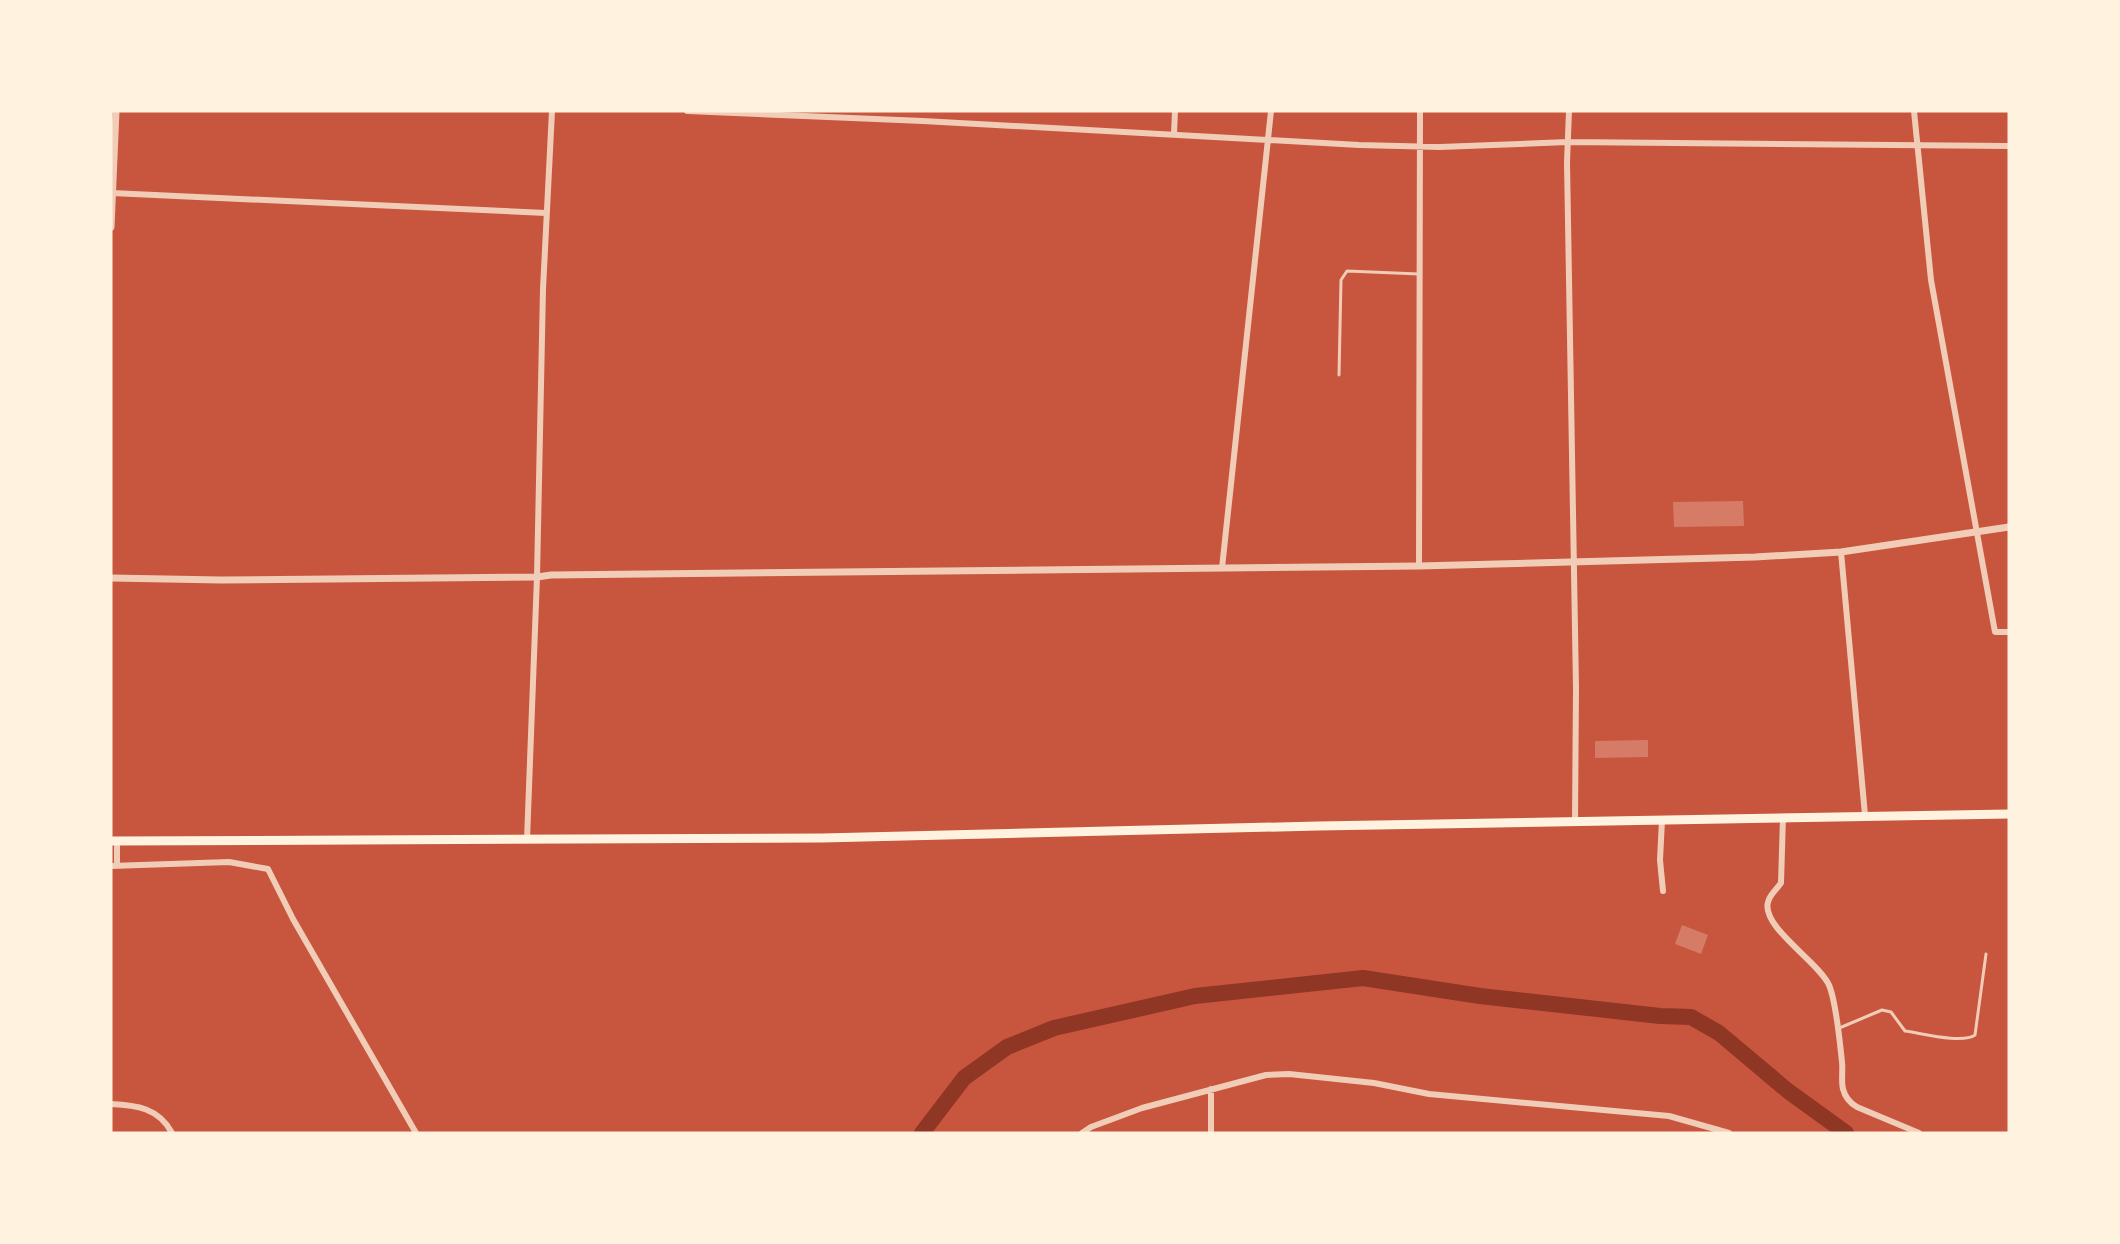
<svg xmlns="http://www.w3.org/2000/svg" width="2120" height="1244" viewBox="0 0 2120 1244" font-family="Ubuntu,sans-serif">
<rect width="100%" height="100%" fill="#c8553d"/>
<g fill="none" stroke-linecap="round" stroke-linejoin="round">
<path stroke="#8f3625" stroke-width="16" d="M922 1133 964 1078 1007 1047 1054 1028 1195 996 1363 978 1480 996 1660 1016 1691 1017 1719 1033 1788 1091 1846 1133"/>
</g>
<path fill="#d67c66" d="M1743 501 1744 526 1674 527 1673 502Z
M1648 740V757L1595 758V741Z
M1682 925 1708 935 1701 954 1675 944Z"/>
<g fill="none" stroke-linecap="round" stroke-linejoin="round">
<path stroke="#f1ccb7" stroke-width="3" d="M1339 375 1341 280 1347 271 1419 274
M1837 1029 1882 1010 1891 1012 1905 1031C1921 1033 1962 1044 1975 1035L1986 954"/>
<path stroke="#f1ccb7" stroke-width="6" d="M687 111 923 121 1359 145 1440 147 1568 142 2009 146
M1569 111 1567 162 1576 688 1575 822
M1914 111 1931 280 1995 632H2009
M1174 134 1175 111
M112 193 546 213
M1841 552 1865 815
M1419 566 1420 111
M1222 568 1271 111
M1783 817 1781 883C1776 890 1770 894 1768 902 1761 927 1819 962 1829 985 1836 1001 1840 1043 1842 1062 1843 1071 1841 1081 1843 1089 1845 1097 1850 1103 1857 1107L1919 1133
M1662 820 1660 860 1663 891
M527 840 537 577 543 289 552 111
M117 842V866
M111 866 229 862 268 869 293 919 416 1133
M1211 1089V1133
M111 1104C136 1105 159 1108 172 1133
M1082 1133 1091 1127 1142 1108 1266 1075 1289 1074 1374 1083 1429 1094 1669 1116 1729 1133"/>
<path stroke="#f1ccb7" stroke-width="7" d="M111 227 116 111
M111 578 221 580 537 577 551 575 1419 566 1755 557 1841 552 2009 527"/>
<path stroke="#fff3e0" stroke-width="9" d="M111 841 822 838 1318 826 2009 814"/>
</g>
<rect width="2120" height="1244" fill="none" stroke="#fff3e0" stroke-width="225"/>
</svg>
